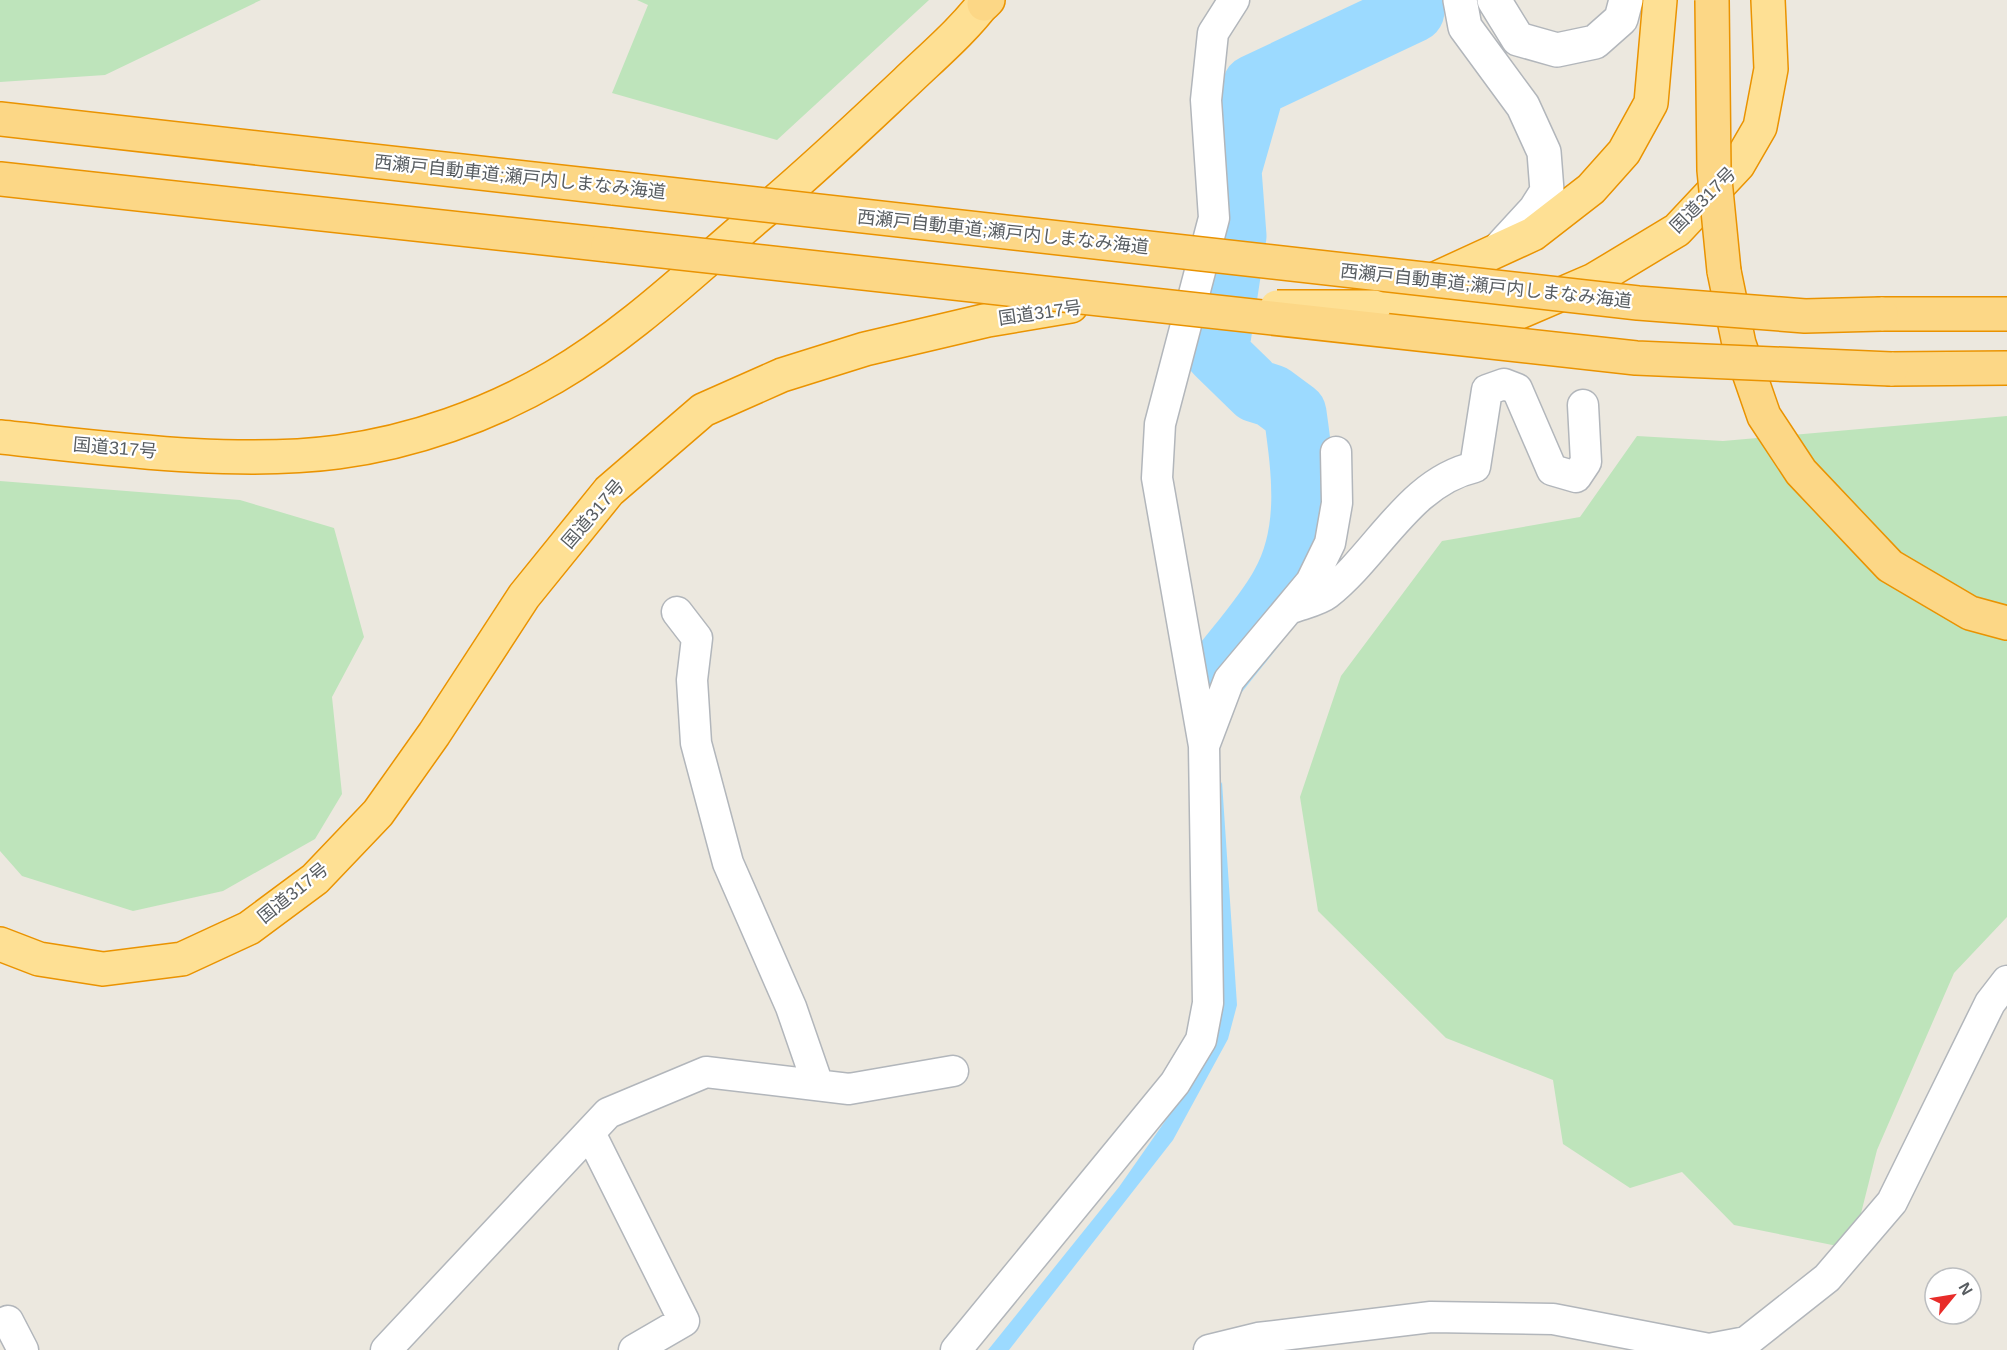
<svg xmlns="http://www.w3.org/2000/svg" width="2007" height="1350" viewBox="0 0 2007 1350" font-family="Arial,'Noto Sans JP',sans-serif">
<rect width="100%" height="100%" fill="#ece8df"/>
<path fill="#bee4bb" d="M0 0H261L105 75 0 82Z
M637 0H929L777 140 612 93 648 5Z
M2007 416V917L1954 973 1877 1150 1852 1249 1734 1225 1682 1172 1630 1188 1563 1144 1553 1080 1446 1038 1318 911 1300 797 1341 676 1442 541 1580 517 1637 436 1723 441Z
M0 481 240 500 334 528 364 637 332 697 342 794 315 839 223 891 133 911 22 876 0 851Z"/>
<path fill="#9cdaff" d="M1222 782 1237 1005 1228 1039 1173 1140 1009 1350H988L1119 1187 1191 1084 1212 800Z"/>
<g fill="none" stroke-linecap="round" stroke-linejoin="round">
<path stroke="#9cdaff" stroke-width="63" d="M1213 678C1234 650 1266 615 1282 585 1312 532 1303 470 1295 413L1272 396 1256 391 1217 353 1235 236 1230 170 1254 86 1413 11"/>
<defs>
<path id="minor" d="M1289 609C1301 604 1318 601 1327 594 1378 554 1409 482 1475 467L1487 390 1504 384 1517 389 1552 470 1576 477 1586 462 1583 405
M677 612 697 638 692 680 696 743 728 863 791 1007 818 1085
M1204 746 1229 680 1311 582 1330 543 1337 503 1336 452
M590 1133 684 1321 634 1350
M8 1321 23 1350
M386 1350 608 1113 706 1072 849 1089 953 1071
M956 1350 1175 1083 1201 1040 1208 1003 1204 746 1157 478 1160 424 1214 218 1206 100 1213 33 1234 0
M1209 1350 1258 1338 1431 1317 1553 1319 1709 1349 1746 1342 1827 1278 1892 1202 1990 1003 2007 981"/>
<path id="tertiary" d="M1460 0 1465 27 1523 106 1544 152 1547 191 1535 210 1501 247
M1494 0 1518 39 1557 50 1595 42 1621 19 1626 0"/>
<path id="trunk" d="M1422 285 1533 234 1591 189 1624 152 1651 103 1660 0
M1374 307 1501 320 1594 280 1677 230 1738 165 1760 127 1771 69 1768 0
M0 437C106 448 233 466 338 452 413 442 489 415 554 377 628 334 692 272 757 217 809 174 857 128 906 82 933 56 964 30 986 0
M0 944 39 959 103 969 182 959 249 928 315 879 378 813 434 734 524 596 609 491 703 410 782 375 865 349 988 320 1071 306"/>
<path id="motorway" d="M984 4 988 0
M0 119 614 188
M0 179 608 245
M1724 271 1739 344 1764 416 1801 472 1890 566 1970 613 2007 623
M1881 314H2007
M1891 369 2007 368"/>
</defs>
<use href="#minor" stroke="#b2b6bb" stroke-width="33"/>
<use href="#tertiary" stroke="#b2b6bb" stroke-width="36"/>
<use href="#trunk" stroke="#ea9301" stroke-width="36"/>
<use href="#motorway" stroke="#ea9301" stroke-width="36"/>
<use href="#minor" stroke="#fff" stroke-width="30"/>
<use href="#tertiary" stroke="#fff" stroke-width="33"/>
<use href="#trunk" stroke="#fee094" stroke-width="33"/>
<use href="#motorway" stroke="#fcd786" stroke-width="33"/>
<defs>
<path id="trunk-bridge" d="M1277 307H1374"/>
<path id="motorway-bridge" d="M1712 0 1714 170 1724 271
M614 188 1638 303 1805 316 1881 314
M608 245 1636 358 1891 369"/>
</defs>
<use href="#trunk-bridge" stroke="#ea9301" stroke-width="36" stroke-linecap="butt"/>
<use href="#motorway-bridge" stroke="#ea9301" stroke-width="36" stroke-linecap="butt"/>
<use href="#trunk-bridge" stroke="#fee094" stroke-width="33"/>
<use href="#motorway-bridge" stroke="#fcd786" stroke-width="33"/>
</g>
<g text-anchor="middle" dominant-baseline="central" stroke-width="4.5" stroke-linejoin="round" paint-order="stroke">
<g font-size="18" fill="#585d61" stroke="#fff">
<text transform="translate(520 177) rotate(6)">西瀬戸自動車道;瀬戸内しまなみ海道</text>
<text transform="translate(1703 200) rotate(-45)">国道317号</text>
<text transform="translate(1003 232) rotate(6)">西瀬戸自動車道;瀬戸内しまなみ海道</text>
<text transform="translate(1486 286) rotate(6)">西瀬戸自動車道;瀬戸内しまなみ海道</text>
<text transform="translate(1040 313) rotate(-8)">国道317号</text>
<text transform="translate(115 448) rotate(5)">国道317号</text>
<text transform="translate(593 514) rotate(-49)">国道317号</text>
<text transform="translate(293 893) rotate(-39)">国道317号</text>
</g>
</g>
<g transform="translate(1953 1296) rotate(60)"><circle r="28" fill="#ffffff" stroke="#bcbec0" stroke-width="1.5"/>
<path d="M0-4.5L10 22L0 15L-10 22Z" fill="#e82c29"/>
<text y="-9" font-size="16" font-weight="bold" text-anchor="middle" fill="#585d61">N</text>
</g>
</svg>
